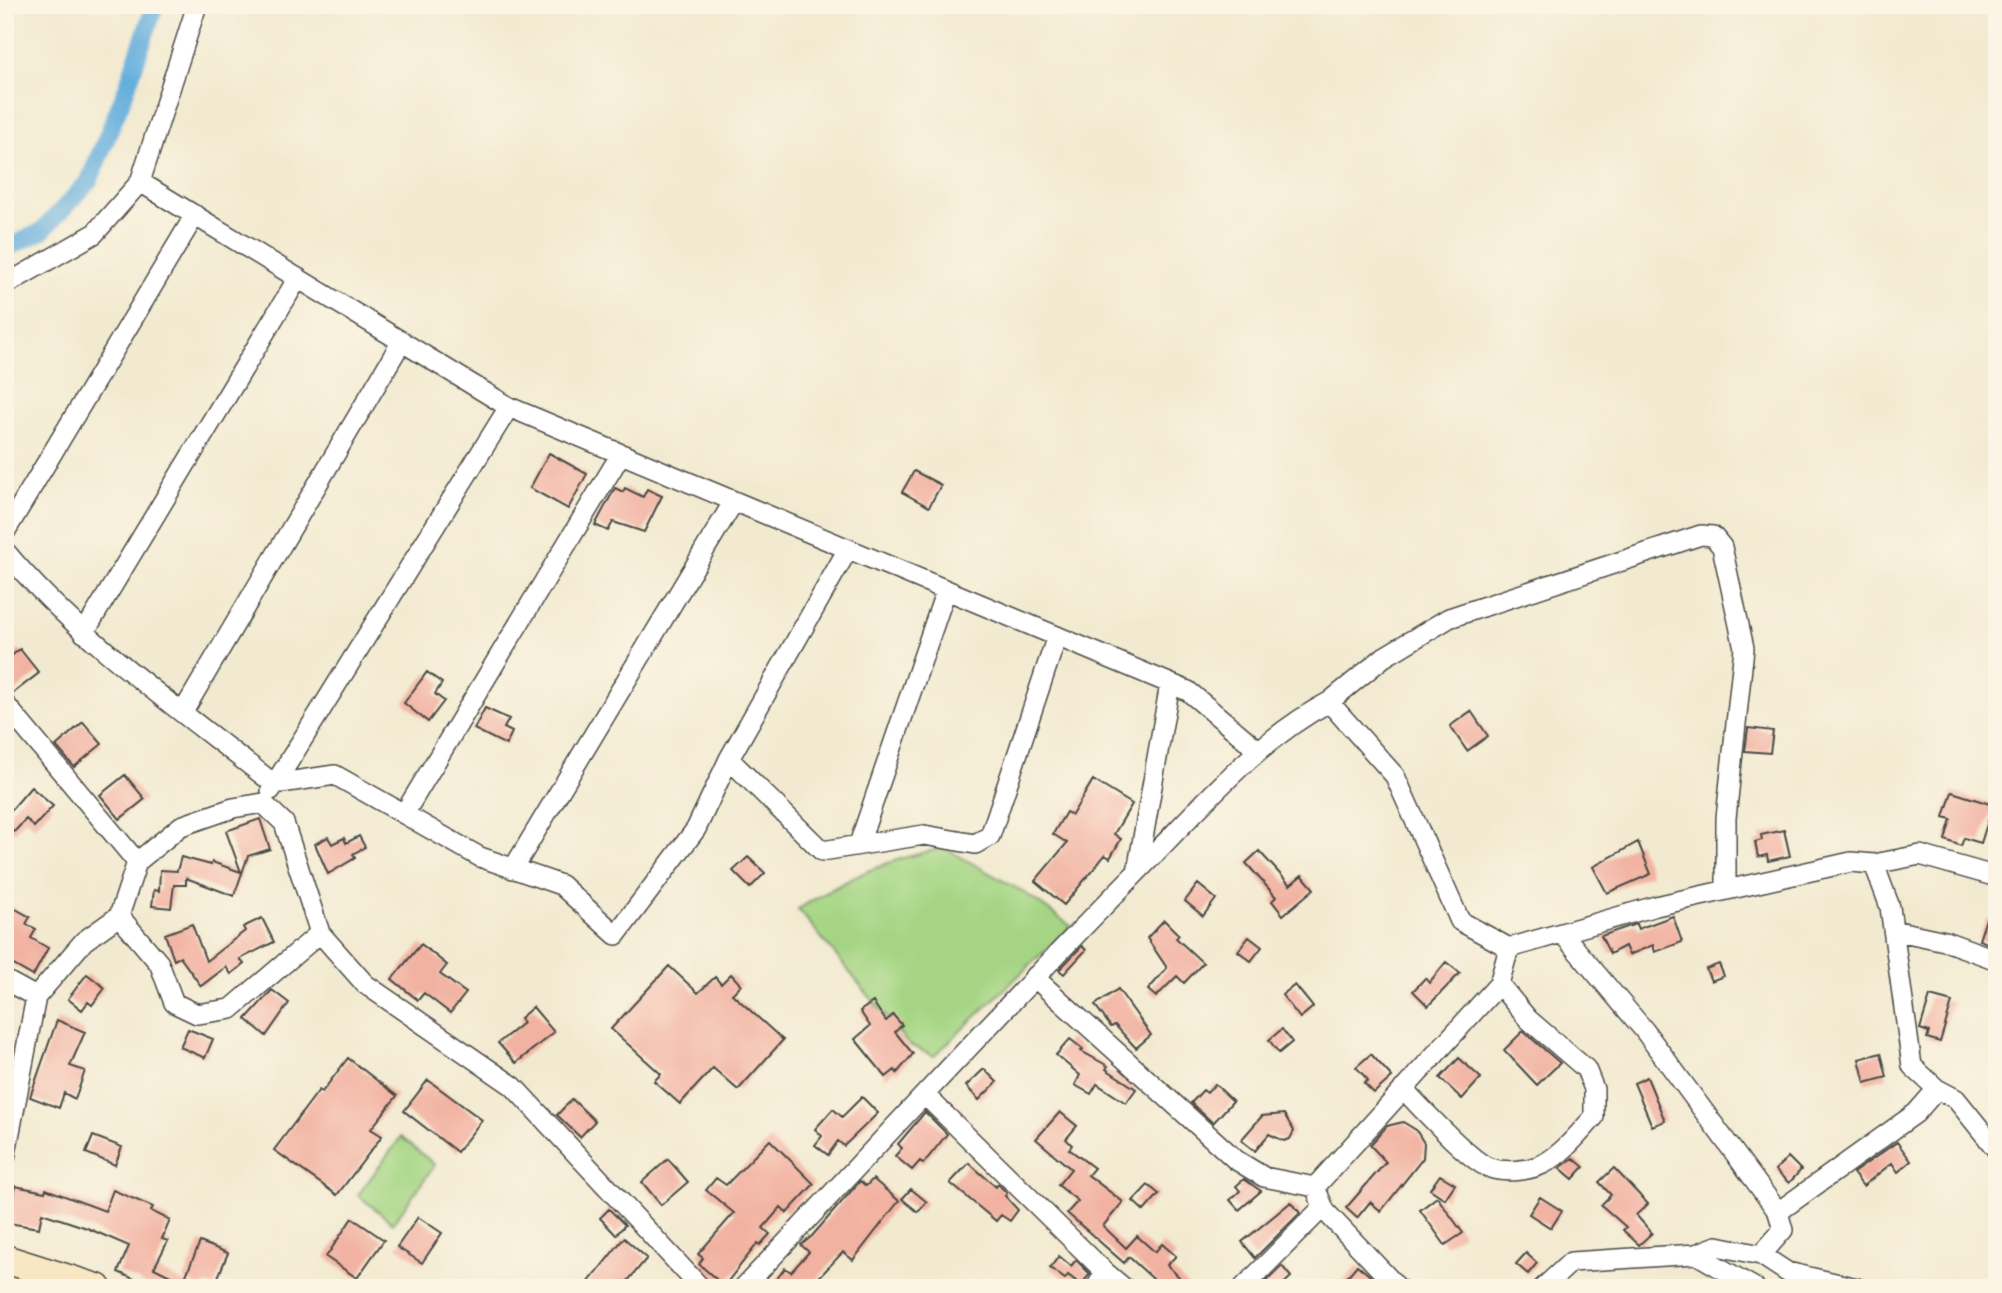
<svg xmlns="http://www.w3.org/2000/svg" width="2002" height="1293" viewBox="0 0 2002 1293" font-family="'Libre Bodoni',serif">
<rect width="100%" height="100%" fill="#fcf5e5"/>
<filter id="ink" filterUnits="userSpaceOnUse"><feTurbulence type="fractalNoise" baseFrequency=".0143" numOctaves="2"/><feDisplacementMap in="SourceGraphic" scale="14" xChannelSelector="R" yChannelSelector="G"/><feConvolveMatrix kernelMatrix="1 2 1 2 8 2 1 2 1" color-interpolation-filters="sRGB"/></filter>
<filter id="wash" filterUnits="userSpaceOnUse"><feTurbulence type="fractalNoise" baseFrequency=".00686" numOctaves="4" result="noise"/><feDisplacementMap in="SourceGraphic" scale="28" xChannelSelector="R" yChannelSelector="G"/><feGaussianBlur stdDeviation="1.57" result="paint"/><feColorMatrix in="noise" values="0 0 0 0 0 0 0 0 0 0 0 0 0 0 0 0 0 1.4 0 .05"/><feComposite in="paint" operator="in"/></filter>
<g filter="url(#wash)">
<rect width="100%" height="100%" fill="#f2ead0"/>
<path fill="#a5d584" stroke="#688058" stroke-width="2" d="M945 848 1025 893 1071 926 934 1056 909 1045 798 909C849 878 885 859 945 848Z
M401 1137 435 1165 393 1223 358 1195Z"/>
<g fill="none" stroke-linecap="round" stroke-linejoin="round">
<path stroke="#65afdd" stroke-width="18" d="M5 249 42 231 89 181 126 90 155 5"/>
</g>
<g id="blocks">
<path fill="#f2b2a2" d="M549 453 587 474 568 509 530 488Z
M914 471 941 485 929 507 902 492Z
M615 488 623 492 625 488 643 497 647 489 662 496 644 532 613 522 608 531 595 525Z
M20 649 39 673 12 694 5 689V661Z
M427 672 442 683 435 694 444 701 428 722 404 703Z
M485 708 509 719 504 728 512 732 506 745 474 729Z
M1471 711 1488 736 1467 751 1450 726Z
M83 722 102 744 74 767 56 746Z
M1748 728 1773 731 1770 753 1745 751Z
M125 775 145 799 120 819 100 795Z
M1093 780 1132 804 1114 834 1121 839 1110 858 1105 855 1064 905 1035 881 1067 843 1053 834 1066 812 1072 815Z
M31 787 53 806 34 827 26 819 14 832 5 824V817Z
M1952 792 1993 805 1981 843 1964 838 1961 846 1945 840 1951 819 1944 817Z
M260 819 270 849 248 856 234 896 186 878V885H174L171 908 152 906 154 890 159 891 160 870 177 871 181 857 211 865 212 862 241 872 226 831Z
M1784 830 1790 856 1768 861 1767 855 1758 857 1755 842 1762 840 1761 835Z
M359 836 365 847 353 854 355 858 328 874 315 844 328 837 332 844 344 838 346 843Z
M1638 842 1651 874 1607 893 1593 867Z
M1259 851 1290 885 1302 875 1314 889 1283 915 1272 901 1276 897 1246 863Z
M748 857 765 873 750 888 733 871Z
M1198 884 1216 899 1203 916 1185 901Z
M12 907 30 917 26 924 36 929 31 938 48 948 33 976 5 960V919Z
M1673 916 1682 942 1655 952 1653 945 1629 955 1625 946 1610 954 1601 936 1636 924 1638 929Z
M262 918 274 942 240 959 244 964 231 974 226 967 201 986 180 957 174 960 165 934 192 924 206 961 245 931 243 927Z
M1986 919 1997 922V947L1979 940Z
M1164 920 1179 935 1176 938 1203 963 1184 983 1177 976 1156 997 1148 990 1167 968 1147 938Z
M1249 937 1262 947 1251 961 1238 951Z
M421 944 447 965 440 974 466 993 450 1013 424 993 418 1000 392 979Z
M1082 946 1086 950 1064 974 1059 970Z
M1446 962 1460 973 1428 1006 1413 991 1425 978 1429 983Z
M1719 964 1724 976 1711 981 1706 969Z
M669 966 698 993 715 977 721 984 731 974 741 985 732 994 783 1040 738 1090 713 1068 680 1104 654 1081 661 1074 611 1029Z
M87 974 105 988 92 1005 88 1002 82 1010 68 999Z
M1295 985 1313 1007 1300 1018 1282 995Z
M1118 989 1151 1035 1136 1048 1115 1025 1111 1027 1095 1005Z
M272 990 289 1003 266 1036 246 1019Z
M1930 996 1952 1002 1940 1042 1927 1038 1929 1032 1920 1029Z
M873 1002 886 1021 893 1015 902 1025 895 1032 913 1054 897 1073 895 1070 886 1077 855 1039 870 1026 860 1011Z
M533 1007 554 1032 516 1063 498 1043 523 1023 520 1018Z
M57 1020 85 1032 70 1066 85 1071 75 1099 64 1093 59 1108 30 1097Z
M188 1029 213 1039 205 1058 180 1047Z
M1282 1029 1292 1042 1279 1053 1269 1040Z
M1523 1031 1560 1063 1537 1085 1504 1050Z
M1070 1039 1083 1049 1081 1051 1108 1066 1106 1069 1136 1089 1126 1103 1097 1084 1091 1094 1075 1085 1080 1075 1056 1055Z
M1881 1053 1887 1077 1865 1083 1859 1059Z
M1371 1054 1392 1077 1374 1093 1364 1083 1368 1080 1356 1067Z
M348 1058 397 1096 371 1129 382 1136 337 1195 274 1150 319 1090 322 1092Z
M1459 1058 1481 1078 1462 1099 1440 1078Z
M984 1069 997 1082 979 1100 966 1086Z
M1647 1077 1665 1121 1652 1126 1634 1083Z
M428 1080 482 1120 457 1152 404 1111Z
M1215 1084 1233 1101 1213 1123 1191 1103 1203 1090 1207 1093Z
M862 1097 878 1113 844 1146 838 1141 828 1155 815 1145 822 1136 815 1129 833 1109 842 1117Z
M572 1099 595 1121 580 1137 557 1115Z
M925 1112 947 1134 923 1164 920 1161 912 1170 895 1156 902 1148 898 1144Z
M1060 1112 1077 1126 1066 1139 1072 1145 1069 1149 1094 1168 1088 1175 1123 1202 1103 1226 1126 1248 1137 1236 1155 1252 1162 1244 1176 1256 1167 1265 1190 1288H1163L1129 1257 1124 1263 1067 1213 1078 1201 1058 1185 1071 1169 1036 1139Z
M1284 1114 1294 1131 1290 1139 1284 1141 1269 1134 1255 1151 1241 1140 1262 1116Z
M1403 1122 1416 1130 1424 1143 1423 1158 1381 1211 1370 1202 1357 1218 1346 1208 1386 1162 1370 1145 1387 1126Z
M93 1136 122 1147 115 1165 86 1153Z
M770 1140 814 1184 787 1213 781 1207 763 1228 770 1234 760 1245 758 1243 724 1286 699 1264 703 1258 698 1254 734 1213 706 1190 716 1178 726 1185Z
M1897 1142 1911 1161 1898 1172 1892 1163 1863 1186 1853 1173Z
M1788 1157 1801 1170 1789 1183 1775 1170Z
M1573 1158 1584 1167 1573 1179 1560 1168Z
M668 1159 688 1182 661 1205 642 1182Z
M969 1163 996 1187 998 1184 1007 1193 1005 1196 1018 1210 1010 1221 1001 1215 996 1221 950 1183Z
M1614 1168 1648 1204 1636 1215 1652 1233 1639 1245 1623 1230 1626 1227 1601 1205 1611 1195 1599 1182Z
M1440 1175 1455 1184 1445 1199 1430 1189Z
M873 1179 899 1201 853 1260 843 1252 809 1288H770L785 1268 791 1272 809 1252 801 1245 812 1236 860 1181 866 1186Z
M1244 1179 1261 1191 1239 1210 1230 1200 1240 1191 1236 1186Z
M1148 1185 1159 1194 1144 1211 1133 1201Z
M15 1186 45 1192 46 1189 105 1211 113 1190 153 1207 151 1211 170 1220 162 1239 168 1241 154 1268 195 1288H154L118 1272 129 1246 87 1228 42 1213 39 1228 8 1223Z
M911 1189 927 1202 918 1212 902 1199Z
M1437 1197 1463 1233 1445 1245 1420 1210Z
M1540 1197 1562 1211 1551 1228 1529 1214Z
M1291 1202 1300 1213 1255 1258 1242 1242Z
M609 1209 625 1225 616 1235 600 1218Z
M418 1217 442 1233 422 1263 397 1247Z
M352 1218 384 1240 357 1278 326 1257Z
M624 1238 647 1258 622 1288H584Z
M200 1242 228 1253 214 1287 206 1284 203 1288 184 1280Z
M1526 1253 1537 1263 1528 1274 1516 1264Z
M1059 1256 1071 1266 1076 1260 1090 1274 1081 1285 1068 1275 1065 1279 1050 1268Z
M1357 1265 1369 1275 1381 1288H1338Z
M1282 1266 1291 1277 1279 1288H1260Z"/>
</g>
</g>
<g filter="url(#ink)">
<use href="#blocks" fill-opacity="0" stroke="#494844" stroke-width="2"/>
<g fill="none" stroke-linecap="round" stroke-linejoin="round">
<defs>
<path id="minor" d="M140 182 509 407 1188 691 1258 750
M5 285 94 234 140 182 197 5
M5 532 195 215
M5 551C81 642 182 711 274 784L335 775 480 857 561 885 616 935 696 829 729 759 848 549
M84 633 298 278
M1329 702 1384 657 1449 618 1701 535 1713 536 1722 547 1744 648 1726 818V890
M5 704 137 862 181 826 233 808 263 803 284 823 320 933 365 984 513 1086 701 1288
M183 712 402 341
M729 759 822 851 924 835 975 844 990 836 1057 636
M271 790 509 407
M404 814 621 454
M859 844 946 590
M513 869 734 501
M1137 872 1170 684
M119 916 137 862
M1893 930 1945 941 1997 960
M1562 933 1644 1030 1778 1212 1783 1230 1761 1255 1717 1246 1696 1254
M1509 948 1656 906 1851 862 1874 864 1920 855 1997 877
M1034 977 1236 1160 1264 1177 1315 1187
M5 980 36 997
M1403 1089C1421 1107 1470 1162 1490 1168 1506 1173 1528 1171 1543 1164 1563 1154 1579 1133 1594 1117V1089L1586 1069 1528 1019 1499 984
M1937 1089 1956 1099 1997 1150
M925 1095 1105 1272 1096 1288
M5 1158 36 997 84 941 119 916 159 963 174 1003 197 1014 231 1009 320 933
M1778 1212 1916 1113 1937 1089 1912 1066 1890 907 1874 864
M1761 1255 1787 1272 1857 1288
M1105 1272 1124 1288
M743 1288C873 1151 1000 1011 1132 877 1194 815 1252 743 1329 702L1395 776 1460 921 1509 948 1499 984 1315 1187 1325 1211 1398 1288
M1243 1288 1323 1207
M1543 1288 1571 1262 1696 1254 1755 1288"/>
<path id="secondary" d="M5 1259 97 1288"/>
</defs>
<use href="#minor" stroke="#494844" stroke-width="22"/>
<use href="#secondary" stroke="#494844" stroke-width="31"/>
<use href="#minor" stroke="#fff" stroke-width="19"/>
<use href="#secondary" stroke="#f9e7c3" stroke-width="28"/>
</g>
</g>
<rect width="2002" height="1293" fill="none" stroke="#fcf5e5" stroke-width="28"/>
</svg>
